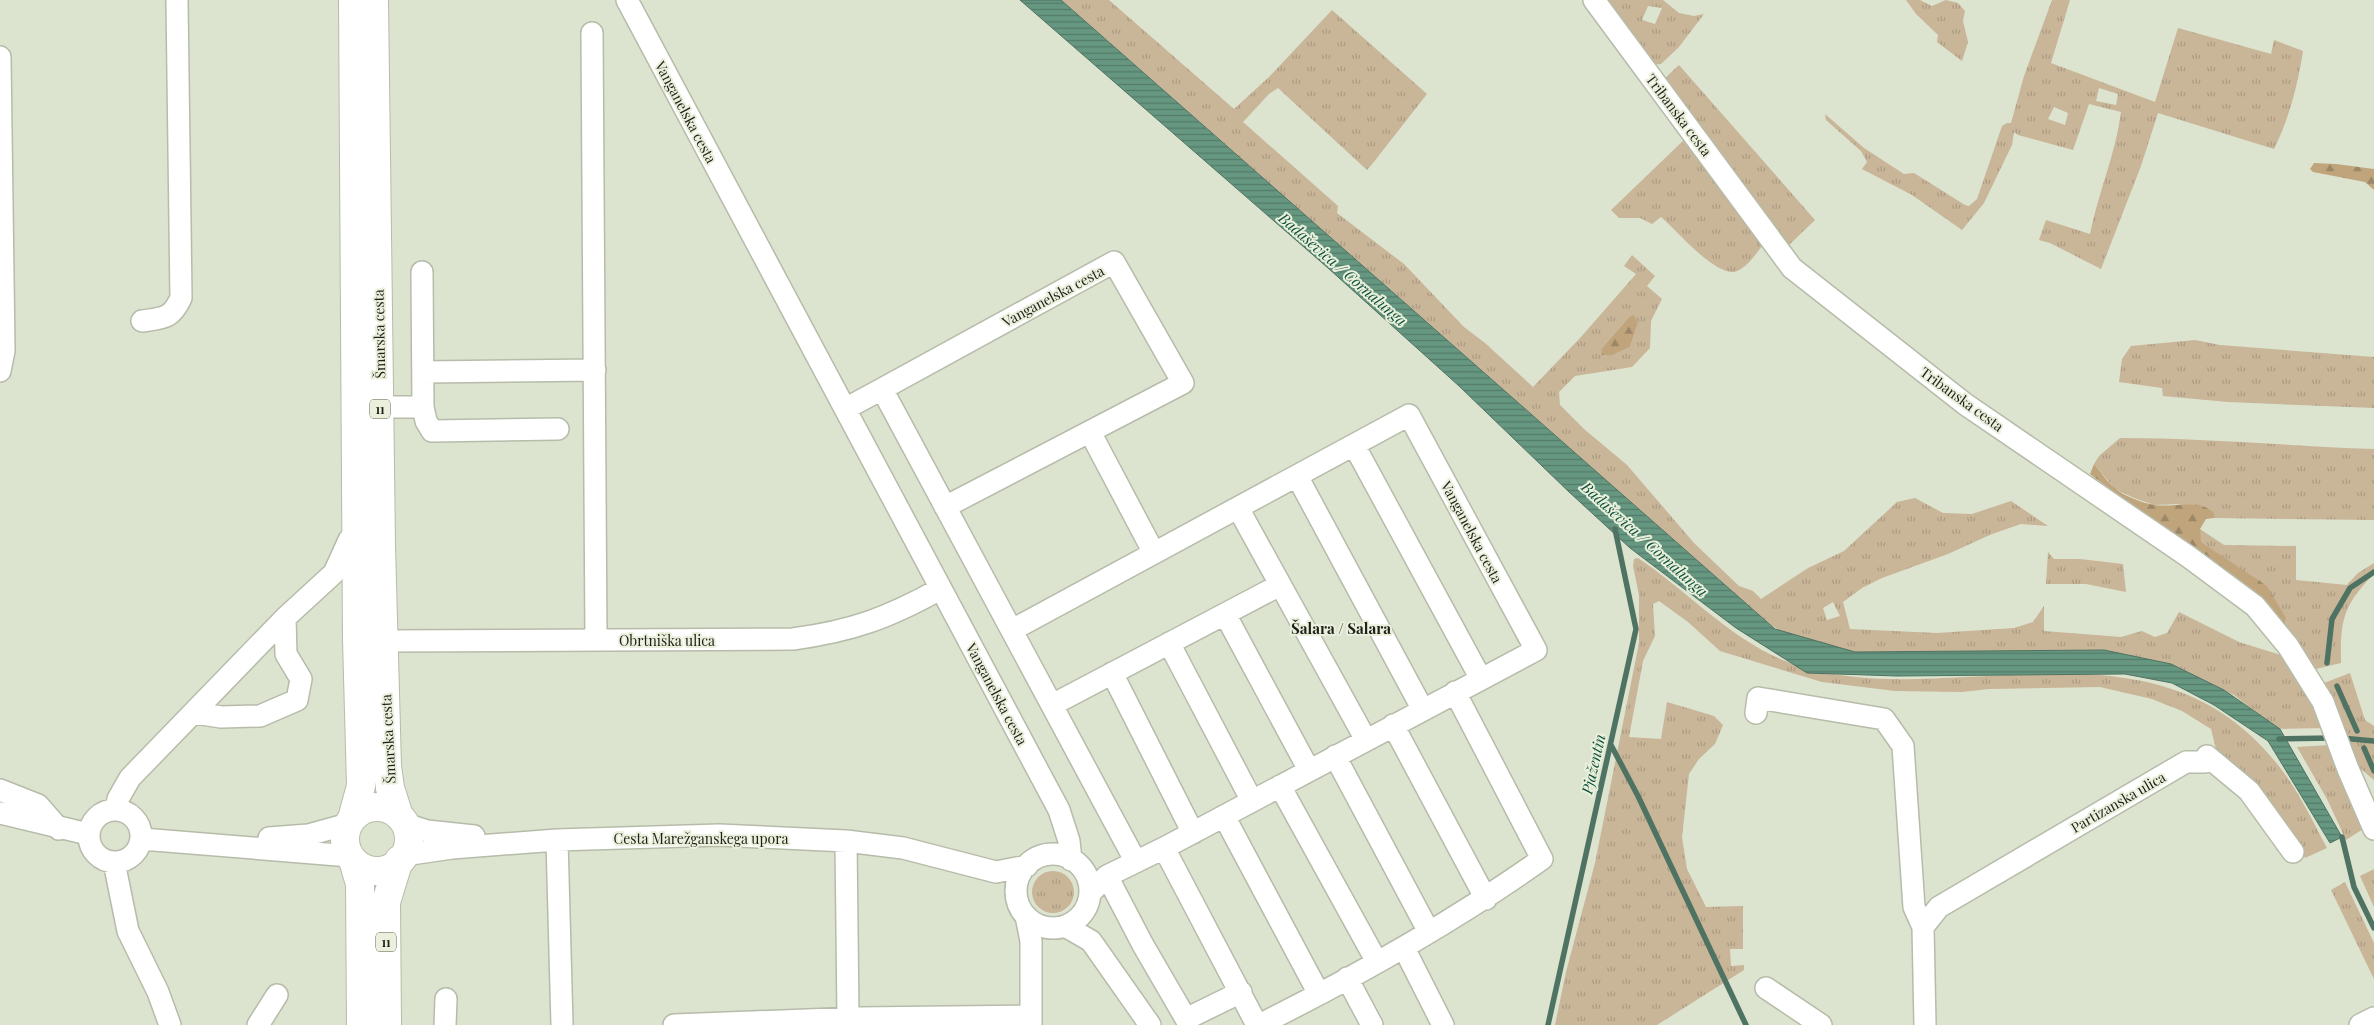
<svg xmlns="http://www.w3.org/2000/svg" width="2374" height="1025" viewBox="0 0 2374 1025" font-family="'Playfair Display',serif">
<defs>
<pattern id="grass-tufts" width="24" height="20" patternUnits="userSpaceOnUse" patternTransform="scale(1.25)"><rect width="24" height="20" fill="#c9b598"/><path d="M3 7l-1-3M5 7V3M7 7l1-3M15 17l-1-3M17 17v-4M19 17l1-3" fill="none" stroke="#ac9b82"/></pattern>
<pattern id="forest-firs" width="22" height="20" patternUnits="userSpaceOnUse" patternTransform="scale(1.25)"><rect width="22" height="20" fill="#c0a57c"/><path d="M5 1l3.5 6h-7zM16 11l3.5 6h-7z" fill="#9b8665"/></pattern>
<pattern id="water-rules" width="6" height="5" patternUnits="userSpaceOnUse" patternTransform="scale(1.25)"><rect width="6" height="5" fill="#659781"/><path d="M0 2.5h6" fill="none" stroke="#537b69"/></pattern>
</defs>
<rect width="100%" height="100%" fill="#dce3cf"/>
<path fill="url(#grass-tufts)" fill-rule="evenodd" d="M1061 0H1109L1234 109 1269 77 1332 10 1427 94 1373 163 1367 170 1278 88 1269 94 1243 122 1338 206 1337 213 1404 264 1464 327 1485 343 1533 387 1581 337 1636 274 1624 266 1632 255 1655 276 1647 286 1662 299 1651 321 1650 348 1632 367 1575 376 1559 392 1560 405 1584 429 1627 465 1694 543 1739 586 1753 591 1761 599 1808 568 1844 551 1897 502 1915 498 1943 513 1972 514 2011 501 2048 526 2021 524 1992 534 1948 554 1882 578 1862 588 1843 602 1850 629 1937 633 2014 628 2033 622 2044 606V631L2121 637 2142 631 2155 637 2167 633 2179 612 2239 642 2284 656 2325 728 2277 729 2234 695 2179 669 1885 659 1794 640 1768 623ZM1629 317 1638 323 1630 347 1611 356 1602 355 1601 349ZM1833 602 1840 616 1827 620 1823 608Z
M1601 0H1663L1679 13 1694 16 1704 14 1679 47 1661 64 1651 65ZM1648 6 1662 8 1655 24 1642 20Z
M1906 0H1920L1932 6 1946 0 1958 3 1965 11 1963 21 1968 42 1962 61 1937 42 1938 35 1916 14Z
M2052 0H2070L2051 63 2155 102 2178 28 2271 54 2274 40 2303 51C2298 84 2289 119 2274 149L2158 113 2141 166 2101 269 2050 243 2039 240 2046 220 2090 234C2098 193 2116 153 2121 112L2089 104 2073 150 2018 135 2014 132 2012 145 1984 203 1962 230 1912 195 1862 169 1867 162 1861 151 1826 120 1825 114 1864 148 1904 174 1914 173 1965 205 1969 206 1977 199 2002 126 2007 123H2011L2024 76ZM2099 88 2118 94 2116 105 2096 101ZM2054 107 2068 113 2065 125 2048 119Z
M1679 65 1815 220 1788 246 1663 80Z
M1686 138 1762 238V246C1756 254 1747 267 1737 271 1717 279 1677 230 1661 217L1652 224 1640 218H1619L1611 210Z
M2195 340 2220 345 2374 357V408L2228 402 2163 396 2162 388 2119 382 2122 359 2131 346Z
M2120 438C2205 438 2289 446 2374 449V520L2214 518V513L2178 504 2154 505 2134 498 2115 489 2094 464 2099 456Z
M2200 529 2224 545 2296 546V580L2347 585 2358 573 2374 563V574C2343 605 2340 621 2341 663L2316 669 2280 628 2267 587 2200 542Z
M2048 552 2054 559H2080L2123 564 2126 592 2086 584H2046Z
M1638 558C1692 594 1740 650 1805 668 1858 682 1911 680 1965 677 2083 671 2196 661 2278 765 2298 790 2312 820 2327 848L2305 858 2251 781 2217 753 2211 729 2182 711 2152 699 2100 687 1989 689 1962 692 1895 691 1822 682 1720 651 1688 622 1659 601 1653 604 1655 636 1643 661 1629 737 1661 739 1667 702 1714 716 1723 725 1715 744 1699 759 1689 774 1682 837 1687 869 1706 907 1743 906V949H1730L1731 966 1744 965V970L1657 1025H1555L1566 972 1595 863 1639 643V595L1633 566 1634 559Z
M2350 673 2365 720 2374 726V780L2356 765 2342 719 2325 686 2324 683Z
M2330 745 2363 829 2346 840 2327 799 2297 747Z
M2374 869V907L2360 876Z
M1032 892a21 21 0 1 1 42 0a21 21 0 1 1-42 0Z
M2345 882 2374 943V979L2331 890Z"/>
<path fill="url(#forest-firs)" d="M2314 163 2336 164 2374 169V190L2365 182 2313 172 2310 169Z
M1634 315 1638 323 1630 347 1611 356 1602 355 1601 349 1629 317Z
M2094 464C2101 472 2107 482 2115 488 2123 496 2143 503 2154 505 2174 508 2199 498 2214 513V518L2206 519 2200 529 2201 542 2267 586 2286 618 2283 629 2147 517 2090 474Z"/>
<path fill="url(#water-rules)" stroke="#4f7362" d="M1020 0H1061L1775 629 1855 652 2104 650 2171 664 2224 690 2280 729 2342 837 2330 843 2268 741 2214 705 2172 683 2125 674 1897 676 1807 673 1736 628 1630 548 1568 491 1459 386 1328 268Z"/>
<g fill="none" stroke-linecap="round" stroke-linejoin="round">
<path stroke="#4f7362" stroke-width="5.5" d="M2327 663 2332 619 2350 588 2374 572
M2337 686 2357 731
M2341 738 2374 741
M2279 739 2332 738
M1611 745 1638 796 1746 1025
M2364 748 2374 771
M2342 837 2354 887 2374 928
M1548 1025 1636 629 1615 529"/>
<defs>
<path id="minor" d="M627 0 1059 810 1069 841 1071 860
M1594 0 1792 268 1965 404 2189 557 2255 606 2288 646 2323 702 2348 769 2374 829
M592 33 596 640
M0 57 4 351 0 371
M142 321C164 318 171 319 181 298L177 0
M423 372 595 370
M882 389 1114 262 1183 383 945 507
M380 407H423L422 272
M423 407 426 421 432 431 558 429
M845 409 882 389 1136 862
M1090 432 1154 553
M1354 445 1481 679
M1297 476 1423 710
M1238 508 1366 740
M1225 614 1309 770
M1012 630 1409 415 1536 650 1164 848 1107 876 1090 893
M384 641 793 639C852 631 888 618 940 589
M1169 643 1252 801
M1112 673 1193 833
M1052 705 1280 585
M195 713 221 717 260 716 297 700 301 679 286 654 285 618
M1756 713 1758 698 1884 719 1903 746 1914 907 1923 927 1925 1025
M1393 725 1486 899
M1335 756 1429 932
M1280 786 1377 962
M0 790 38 805 59 829
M116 809 118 799 130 778 285 618 334 573 349 540 357 534
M89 836a26 26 0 1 1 52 0a26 26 0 1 1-52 0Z
M0 813 88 834
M1224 816 1319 994
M405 824 427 831 474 836
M269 838 308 835 348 824
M142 839 350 856
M557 840 562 1025
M846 841 848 1018
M1164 848 1257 1025
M1016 891a37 37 0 1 1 74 0a37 37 0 1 1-74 0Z
M404 855 452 848 557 840 719 835 846 841 903 848 996 872 1027 866
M114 862 128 931 158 992 170 1025
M1107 876 1143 945 1186 1019 1241 992
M1026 916 1031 941V1016
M1065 926 1091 941 1150 1025
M1923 927 1939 907 2186 762H2204L2207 756 2249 791 2293 852
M1404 948 1443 1025
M1347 978 1372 1025
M1766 988 1821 1025
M258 1025 277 995
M445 1025 446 999
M674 1025 858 1018 1031 1016V1025
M1259 1025C1357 976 1453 922 1542 859L1455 692
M2360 1025 2374 1018"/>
<path id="major" d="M374 0 381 545 387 766 390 788 399 816
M345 839a32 32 0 1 1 64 0a32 32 0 1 1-64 0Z
M352 819 361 786 357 639 353 0
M353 860 360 884 361 1025
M387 1025 386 902 399 860"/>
</defs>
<use href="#minor" stroke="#b6bca9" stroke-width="24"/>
<use href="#major" stroke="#b6bca9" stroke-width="30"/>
<use href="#minor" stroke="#fff" stroke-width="21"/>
<use href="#major" stroke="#fff" stroke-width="28"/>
</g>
<g text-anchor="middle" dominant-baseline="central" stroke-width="4" stroke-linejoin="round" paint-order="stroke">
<g fill="#eaf0dc" stroke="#5a5e53" stroke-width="1">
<rect x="370" y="399.5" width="20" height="19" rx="4"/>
<rect x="376" y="932.5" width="20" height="19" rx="4"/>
</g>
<g font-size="12" font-weight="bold" fill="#1d1f18">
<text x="380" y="409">11</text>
<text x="386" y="942">11</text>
</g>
<g font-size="14" fill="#1d1f18" stroke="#eaf0dc">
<text transform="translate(686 112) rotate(62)">Vanganelska cesta</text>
<text transform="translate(1679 115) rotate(53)">Tribanska cesta</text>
<text transform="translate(1053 296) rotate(-28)">Vanganelska cesta</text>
<text transform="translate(379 334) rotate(-91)">Šmarska cesta</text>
<text transform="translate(1962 399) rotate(36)">Tribanska cesta</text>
<text transform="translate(1472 532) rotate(62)">Vanganelska cesta</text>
<text x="667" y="640">Obrtniška ulica</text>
<text transform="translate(997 694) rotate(62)">Vanganelska cesta</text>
<text transform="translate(388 739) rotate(-93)">Šmarska cesta</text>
<text transform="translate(2118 802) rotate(-30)">Partizanska ulica</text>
<text x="701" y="838">Cesta Marežganskega upora</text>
</g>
<g font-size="15" font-style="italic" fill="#0b503a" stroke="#eaf0dc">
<text transform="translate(1343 269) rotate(41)">Badaševica / Cornalunga</text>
<text transform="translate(1645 539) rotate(42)">Badaševica / Cornalunga</text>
<text transform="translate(1593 764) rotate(-77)">Pjažentin</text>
</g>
<g font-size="15" font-weight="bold" fill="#1d1f18" stroke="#eaf0dc">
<text x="1341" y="628">Šalara / Salara</text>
</g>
</g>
</svg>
